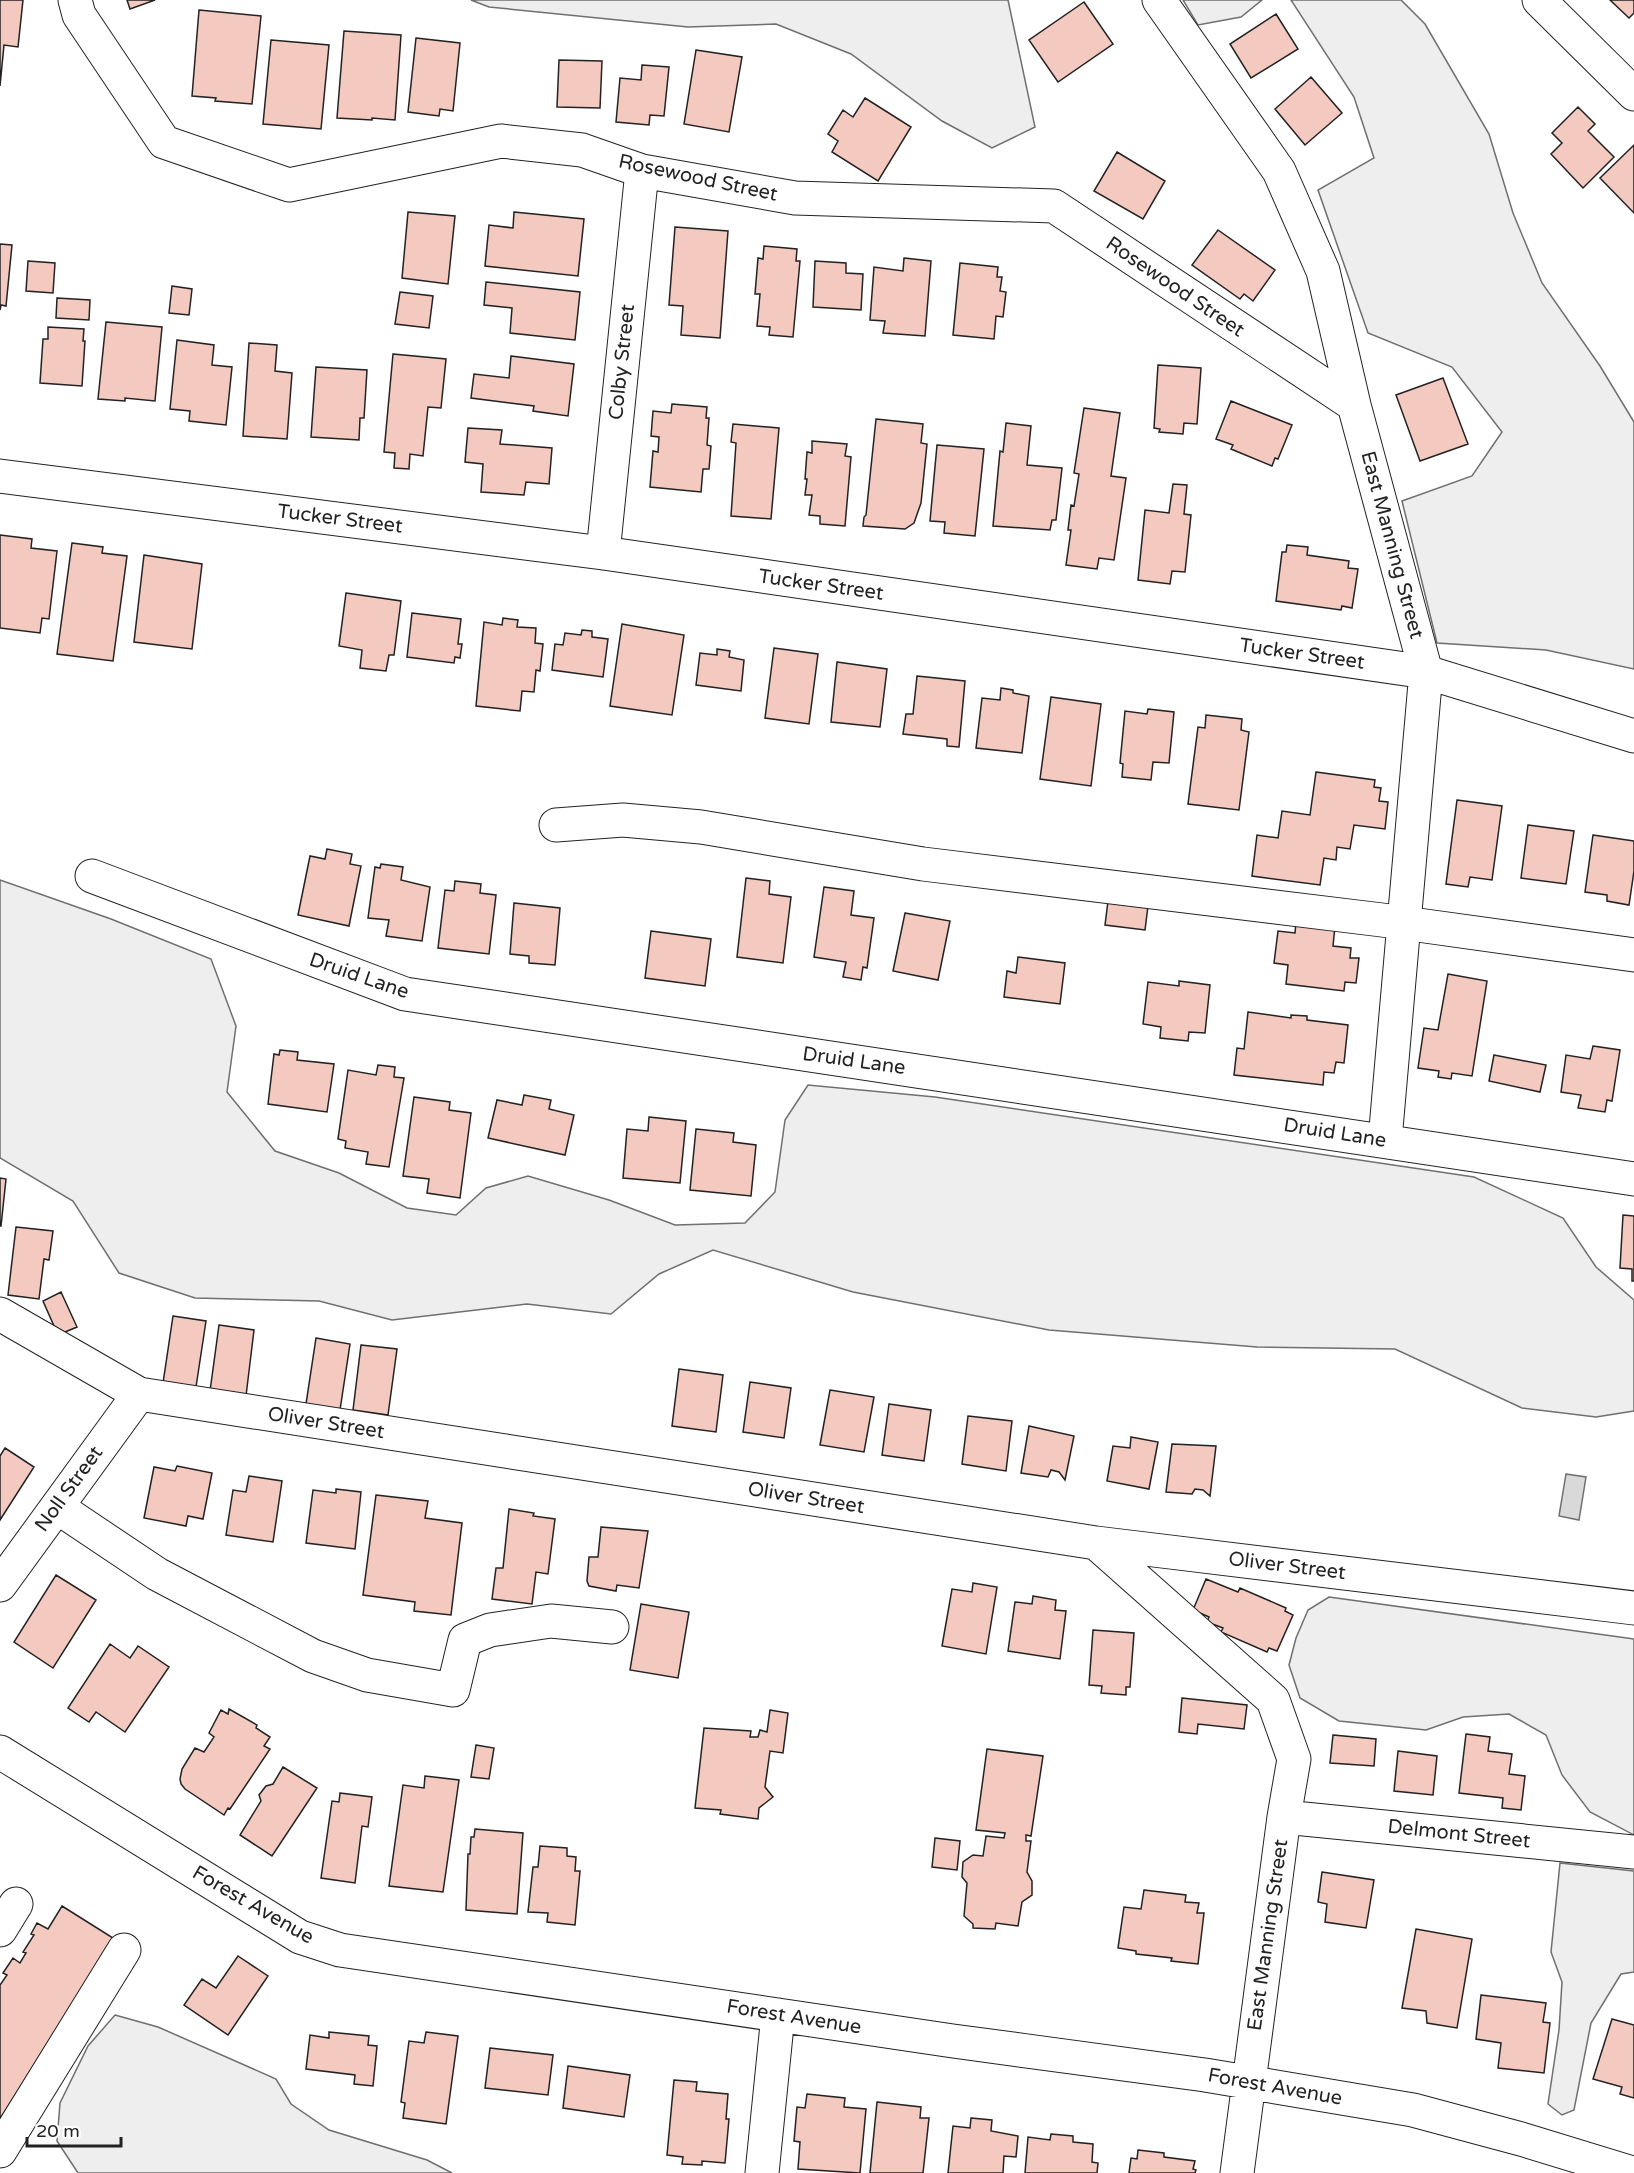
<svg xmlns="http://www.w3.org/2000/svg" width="1634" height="2173" viewBox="0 0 1634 2173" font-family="'Varela Round',sans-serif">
<rect width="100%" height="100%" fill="#fff"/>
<path fill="#eee" stroke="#6f6f6f" stroke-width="1.5" d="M471 0H1008L1035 127 992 148 942 121 851 54 776 24 688 27 489 7Z
M1183 0H1262L1241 17 1198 25Z
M1291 0H1401L1425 24 1489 134 1513 213 1542 283 1600 366 1634 422V669L1546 650 1437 643 1402 501 1472 476 1502 432 1452 367 1368 333 1318 190 1374 158 1354 97Z
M0 880 111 919 211 959 236 1026 227 1092 275 1151 339 1173 407 1208 456 1215 486 1188 528 1176 609 1200 675 1225 745 1223 775 1192 785 1120 808 1085 935 1097 1474 1177 1563 1218 1596 1267 1634 1300V1411L1596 1417 1522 1408 1395 1349 1257 1347 1049 1330 853 1292 713 1250 659 1274 611 1314 527 1304 392 1320 319 1301 195 1298 119 1273 73 1201 0 1158Z
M1329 1597 1634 1639V1835L1590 1812 1562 1775 1546 1735 1509 1714 1463 1717 1426 1730 1339 1721 1300 1698 1289 1665 1296 1638 1308 1610Z
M1560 1863 1634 1871V1972L1621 1974 1591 2023 1574 2110 1562 2115 1548 2104 1559 2030 1562 1982 1551 1952Z
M115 2015 158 2027 276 2079 291 2104 329 2130 427 2160 452 2173H78L57 2141 60 2103 88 2046Z"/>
<path fill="#d9d9d9" stroke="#6f6f6f" stroke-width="1.5" d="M1566 1474 1586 1477 1579 1520 1559 1516Z"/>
<path fill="#f3c9c0" stroke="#222" stroke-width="1.5" d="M0 0H23L18 47 4 45 0 86Z
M127 0H155L130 9Z
M1610 0H1634V13L1629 18Z
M1084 2 1113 44 1058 82 1029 40Z
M199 10 261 16 252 104 215 101 216 98 192 96Z
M1276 14 1298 49 1251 78 1230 44Z
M344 31 401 35 395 120 372 118V120L337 118Z
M416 38 460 43 453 111 440 109 439 116 408 112Z
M271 40 329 45 321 129 263 124Z
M696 50 742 57 729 132 684 124Z
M559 60 602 61 600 108 557 107Z
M642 65 669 67 664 116 650 115 649 125 616 122 620 78 641 80Z
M1311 77 1342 113 1305 145 1275 109Z
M865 98 911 127 878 181 832 152 838 141 828 134 843 110 853 117Z
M1578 107 1595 124 1588 131 1614 157 1583 188 1551 154 1562 143 1552 133Z
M1634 145V213L1600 178Z
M1117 152 1165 181 1143 219 1094 191Z
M408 212 455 216 448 284 402 278Z
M514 212 584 219 578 276 485 266 489 225 513 228Z
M675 227 728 231 720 338 681 335 683 306 669 305Z
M1218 230 1275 270 1253 301 1244 294 1240 299 1192 265Z
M0 244 12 245 6 306 1 305 0 310Z
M764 246 797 249 796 261H800L793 337 769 335 770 327 757 326 760 294H755L758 258 763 259Z
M904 258 931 261 925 336 883 333 885 321 870 320 874 267 903 271Z
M28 261 55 263 53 293 26 291Z
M815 261 846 263V273L863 274 861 310 813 307Z
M960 263 998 267 997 277H1002L1000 291 1006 292 1003 317 996 316 994 339 953 335Z
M486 282 580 292 575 340 510 333 512 308 484 305Z
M172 286 192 289 189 315 169 313Z
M400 292 433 296 429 328 395 324Z
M57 298 90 300 89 320 56 318Z
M106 322 162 327 155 401 125 398V401L98 399Z
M48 327 84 329 83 341H85L82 386 40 383 43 339H48Z
M177 340 214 345 212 365 232 367 226 425 189 421 190 411 170 409Z
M249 343 277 345 275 371 292 373 287 439 243 436Z
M393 354 446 359 441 408 428 407 423 456 410 454 409 469 394 468 395 453 384 452Z
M511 356 574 364 568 416 533 411 534 406 471 398 474 374 509 378Z
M1158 365 1201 368 1197 424 1184 423 1183 434 1159 432 1160 429 1154 428Z
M316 367 367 370 364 418H360L359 440 311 437Z
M1443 378 1468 444 1420 461 1396 395Z
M1231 401 1292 425 1278 459 1275 458 1272 466 1231 449 1233 445 1216 439Z
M672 404 707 407 706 418H709L707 445 711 446 709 469H703L701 492 650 487 653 451 658 452 659 437 651 436 653 411 671 413Z
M1084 408 1120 413 1111 476 1126 478 1114 560 1099 558 1097 569 1066 565 1071 530H1068L1071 505 1074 506 1079 474 1074 473Z
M876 419 923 424 921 443 927 444 921 503 914 523 905 529 863 526 864 517 866 515Z
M1006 423 1031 426 1027 465 1062 468 1056 520H1052L1050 530 993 526 1000 451 1003 452Z
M733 424 779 428 771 519 731 516 736 443 731 442Z
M468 428 502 430 500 444 552 448 549 484 526 482 524 495 481 492 483 464 465 462Z
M812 441 847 444 845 456 851 457 845 526 820 524V516L809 515 812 495H805L807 479H805L807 452 812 453Z
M937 445 984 449 975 536 944 533 945 522 930 521Z
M1173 484 1187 485 1184 514 1191 515 1185 572 1172 571 1170 584 1138 580 1145 510 1169 513Z
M0 535 32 539 31 548 57 551 49 619 42 618 40 633 0 628Z
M72 543 103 547 102 553 127 556 113 661 57 654Z
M1287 545 1308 547 1307 555 1349 561 1348 568 1358 569 1352 608 1342 606 1341 610 1276 601 1282 552H1286Z
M144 555 202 564 192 649 134 642Z
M346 593 401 601 394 655H389L386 671 360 668 362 650 339 646Z
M412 613 461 619 458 644H462L460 658 455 657 454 663 407 657Z
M503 618 518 620 517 627 536 628 535 643 543 644 540 671 536 670 534 692 522 691 520 711 476 706 484 622 502 625Z
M622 624 684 635 672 715 610 706Z
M582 630 592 631V637L608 639 603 677 552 670 555 644 563 645 565 633 581 635Z
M774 648 818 654 809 724 765 718Z
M717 649 730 651 729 657 744 660 741 691 696 685 700 653 717 655Z
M837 662 887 669 880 727 831 722Z
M917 676 965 681 959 747 947 746V739L903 734 906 714H913Z
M1001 688 1013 690V693L1029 696 1022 753 976 748 982 698 1000 700Z
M1051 697 1101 704 1091 786 1040 779Z
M1148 709 1174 712 1169 763 1153 762 1151 780 1122 777 1123 764 1120 763 1125 711 1147 714Z
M1206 715 1242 719 1241 730 1249 732 1239 810 1188 804 1198 727 1205 728Z
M1316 772 1375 780 1374 787 1381 788 1379 801 1388 802 1385 829 1354 825 1350 849 1337 847 1336 860 1324 858 1320 885 1252 876 1257 835 1278 838 1282 811 1310 815Z
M1457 800 1502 806 1492 880 1470 877 1468 887 1446 884Z
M1528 825 1574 831 1566 884 1521 878Z
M1593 835 1634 841V871L1629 905 1607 901V895L1585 892Z
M327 849 352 854 350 864 361 866 349 926 298 915 310 856 325 859Z
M381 864 403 867 401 880 430 887 422 941 386 936 389 920 368 918 375 867 380 868Z
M746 878 770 881 769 894 791 897 783 963 737 957Z
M455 881 481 884 480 893 496 895 489 954 438 948 445 890 454 891Z
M824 887 854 891 851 915 874 918 867 968 863 967 861 980 843 977 846 962 814 957Z
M1109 893 1149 898 1145 930 1105 925Z
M514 903 560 908 555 965 529 963V956L510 954Z
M905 913 950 921 938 980 893 971Z
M1296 922 1335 926 1333 946 1351 948 1350 958H1359L1356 983 1345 982 1344 991 1286 984 1288 965 1274 963 1278 931 1295 933Z
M651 931 711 939 705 986 645 978Z
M1018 957 1065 963 1060 1004 1004 997 1007 971 1016 973Z
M1448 974 1487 981 1472 1076 1452 1073 1451 1079 1438 1077 1439 1071 1418 1068 1424 1028 1438 1030Z
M1179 981 1210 985 1205 1033 1189 1032 1188 1041 1160 1038 1161 1027 1143 1024 1148 982 1179 986Z
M1248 1012 1291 1018V1015L1307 1016V1020L1348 1025 1344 1063 1336 1062 1334 1073 1324 1072 1323 1085 1234 1075 1237 1048 1244 1049Z
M1593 1046 1620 1050 1612 1101 1607 1100 1605 1112 1578 1108 1581 1095 1561 1092 1566 1055 1590 1059Z
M280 1050 298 1052 297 1060 334 1064 327 1112 268 1104 274 1054 279 1055Z
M1494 1055 1546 1065 1540 1092 1489 1081Z
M378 1065 395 1067 394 1077 404 1078 389 1167 366 1164 368 1152 345 1148 346 1141 338 1139 348 1070 376 1075Z
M524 1095 551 1100 549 1109 574 1115 565 1155 488 1138 497 1100 522 1105Z
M414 1097 450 1102 449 1110 471 1113 460 1198 427 1193 429 1179 403 1176Z
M649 1117 686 1121 680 1183 623 1178 627 1129 648 1131Z
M696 1129 734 1133 733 1142 756 1145 751 1196 690 1190Z
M0 1178 6 1179 1 1226H0Z
M1623 1215 1634 1216V1281H1632V1269L1620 1268Z
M16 1227 53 1231 49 1260 44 1259 39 1299 8 1295Z
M61 1292 77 1327 58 1335 43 1301Z
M173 1316 206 1321 196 1387 163 1383Z
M219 1325 254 1330 246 1396 210 1391Z
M316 1338 350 1344 340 1410 306 1404Z
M361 1345 397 1349 388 1415 353 1410Z
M679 1369 723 1375 716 1432 672 1426Z
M750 1382 791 1388 784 1438 743 1432Z
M830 1390 874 1397 864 1452 820 1445Z
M889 1404 931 1410 924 1461 882 1455Z
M968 1416 1012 1421 1006 1471 962 1464Z
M1029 1426 1074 1436 1065 1480 1059 1472 1051 1470 1048 1477 1021 1473Z
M1131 1437 1158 1442 1149 1489 1107 1481 1113 1446 1130 1448Z
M1172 1444 1216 1446 1210 1496 1203 1490 1195 1489 1192 1494 1166 1492Z
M5 1448 34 1467 0 1520V1456Z
M177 1466 212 1473 203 1519 188 1516 186 1526 144 1518 154 1467 175 1471Z
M249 1476 282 1481 273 1542 226 1535 233 1490 246 1492Z
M336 1489 361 1492 355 1549 306 1543 313 1490 336 1493Z
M376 1495 428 1501 425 1518 462 1523 451 1615 414 1611 415 1602 363 1595Z
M509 1509 534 1513 533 1516 555 1519 548 1574 536 1572 532 1604 492 1599 496 1568H503Z
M601 1527 648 1531 639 1588 617 1585 616 1591 589 1586 587 1581 589 1557H598Z
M56 1575 96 1600 53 1668 14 1642Z
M1206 1579 1238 1592 1240 1588 1286 1608 1285 1611 1293 1615 1277 1651 1269 1648 1267 1652 1221 1632 1223 1628 1207 1622 1209 1617 1193 1610Z
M973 1583 997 1587 986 1654 942 1646 952 1589 972 1592Z
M1033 1596 1056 1600 1055 1610 1066 1611 1060 1659 1008 1651 1015 1602 1032 1604Z
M641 1604 689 1612 678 1678 630 1670Z
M1093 1630 1134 1633 1130 1687H1126V1695L1101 1693 1102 1686 1089 1685Z
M110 1644 130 1658 138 1646 169 1667 125 1732 96 1712 89 1722 68 1708Z
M1182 1698 1247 1705 1244 1729 1198 1724 1197 1734 1179 1732Z
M229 1709 257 1725 256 1728 270 1737 264 1746 270 1749 230 1809 228 1808 224 1815 185 1789 181 1784 180 1779 182 1769 195 1748 204 1752 214 1737 209 1733 221 1710 228 1714Z
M770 1710 788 1713 783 1753 770 1751 765 1787 773 1797 759 1808 758 1819 720 1814 721 1810 695 1808 704 1728 751 1731 750 1737H758L760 1730 767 1732Z
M1466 1734 1490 1737 1488 1751 1512 1754 1509 1774 1525 1776 1521 1810 1502 1808 1503 1798 1459 1793Z
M1333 1735 1376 1739 1374 1766 1330 1763Z
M476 1745 494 1748 489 1779 471 1777Z
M987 1749 1043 1756 1031 1836 1026 1835V1841H1031L1027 1872 1032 1881V1895L1022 1902 1018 1926 996 1923 995 1929 973 1928V1924L964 1916 967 1883 962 1877 963 1862 973 1855 983 1856 986 1836 1004 1838 1005 1833 976 1830Z
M1398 1751 1437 1756 1433 1795 1394 1791Z
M283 1767 317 1788 272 1856 240 1835 261 1801 259 1795 266 1786 273 1784Z
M425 1776 459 1780 443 1892 389 1886 403 1785 424 1788Z
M340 1793 372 1797 368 1827 362 1826 355 1883 321 1878 332 1801 339 1802Z
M475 1829 523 1833 517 1914 466 1910 468 1854H470L471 1837H474Z
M935 1838 960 1841 957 1870 932 1867Z
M540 1846 567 1848V1856L576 1857 575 1871H580L575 1925 547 1922 548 1913 528 1912 533 1867H538Z
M1322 1872 1374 1880 1366 1928 1325 1922 1327 1904 1318 1902Z
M1144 1890 1186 1895 1185 1902 1199 1903 1197 1913H1204L1198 1964 1171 1961 1172 1958 1136 1954V1951L1118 1948 1124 1907 1141 1909Z
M62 1906 113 1938 0 2119V1985L7 1975 3 1973 13 1958 20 1963 26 1953 23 1952 34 1935 31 1934 37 1923 48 1929Z
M1416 1929 1472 1939 1457 2028 1427 2023 1426 2011 1402 2008Z
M238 1956 268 1976 228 2035 184 2005 202 1979 216 1988Z
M1481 1995 1546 2003 1543 2022 1550 2023 1544 2073 1498 2068 1501 2043 1476 2039Z
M1612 2019 1634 2025V2098L1620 2094 1622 2087 1593 2079Z
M329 2032 369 2036 368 2045 377 2046 373 2086 354 2084 355 2075 306 2069 310 2035 329 2038Z
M426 2032 458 2036 446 2124 403 2118 405 2103 401 2102 409 2041 424 2043Z
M490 2048 553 2055 548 2095 485 2088Z
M568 2066 630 2075 624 2117 563 2108Z
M674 2080 697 2082 696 2091 728 2094 726 2119H729L725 2163 702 2161V2165L682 2164 683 2157 667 2155Z
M807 2094 845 2098 844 2107 866 2109 860 2173 798 2169 800 2142 794 2141 797 2107 805 2108Z
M877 2102 921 2107 920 2118H929L923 2173H870Z
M971 2118 992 2120 991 2131 1018 2136 1016 2157 1004 2156 1003 2173H948L953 2126 970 2128Z
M1051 2134 1073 2136V2142L1093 2144 1092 2162 1098 2163 1097 2173H1025L1028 2137 1050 2140Z
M1138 2150 1164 2153V2157L1195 2161 1193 2169 1196 2170 1195 2173H1129L1131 2158 1137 2159Z"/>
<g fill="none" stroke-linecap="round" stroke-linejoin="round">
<defs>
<path id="minor" d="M75 0 79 15 164 142 289 185 501 141 582 150 642 171 795 198 1054 206 1354 405
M1159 0 1279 171 1323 271 1354 405 1426 672 1385 1140
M1539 0 1634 94
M0 476 603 553 1426 672 1634 736
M603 553 642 171
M556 825 623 820 701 827 923 864 1382 920 1634 955
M92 876 405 994 1634 1179
M0 1314 139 1394 1096 1543 1634 1608
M57 1507 157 1574 313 1656 367 1675 453 1690 465 1640 490 1630 551 1621 612 1627
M1096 1543 1273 1700 1294 1759 1284 1817 1237 2173
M0 1585 139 1394
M0 1752 300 1937 340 1950 953 2041 1205 2075 1413 2110 1521 2139 1632 2173
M1284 1817 1634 1852
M0 1930 16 1904
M0 2151 124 1950
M762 2173 778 2015"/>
</defs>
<use href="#minor" stroke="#222" stroke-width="35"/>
<use href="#minor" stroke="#fff" stroke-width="33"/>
</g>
<g text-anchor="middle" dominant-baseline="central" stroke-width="4.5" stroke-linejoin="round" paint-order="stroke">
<g font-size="20" fill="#222" stroke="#fff">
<text transform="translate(698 178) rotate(12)">Rosewood Street</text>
<text transform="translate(1175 287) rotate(34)">Rosewood Street</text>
<text transform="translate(622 362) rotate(-84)">Colby Street</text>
<text transform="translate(340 519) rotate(7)">Tucker Street</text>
<text transform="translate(1392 545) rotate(75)">East Manning Street</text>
<text transform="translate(821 585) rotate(8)">Tucker Street</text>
<text transform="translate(1302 654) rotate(8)">Tucker Street</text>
<text transform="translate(359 976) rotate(19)">Druid Lane</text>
<text transform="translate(854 1061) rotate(8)">Druid Lane</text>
<text transform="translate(1335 1133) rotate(9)">Druid Lane</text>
<text transform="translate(326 1423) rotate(9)">Oliver Street</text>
<text transform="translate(69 1489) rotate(-54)">Noll Street</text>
<text transform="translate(806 1498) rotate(9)">Oliver Street</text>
<text transform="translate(1287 1566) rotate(7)">Oliver Street</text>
<text transform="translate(1459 1834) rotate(6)">Delmont Street</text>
<text transform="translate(253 1905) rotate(30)">Forest Avenue</text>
<text transform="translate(1268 1935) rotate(-82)">East Manning Street</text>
<text transform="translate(794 2017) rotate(9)">Forest Avenue</text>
<text transform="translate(1275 2087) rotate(10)">Forest Avenue</text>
</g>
</g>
<path d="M27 2137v9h94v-9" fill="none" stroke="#222222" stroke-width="3"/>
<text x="36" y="2137" font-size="18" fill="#222222" stroke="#ffffff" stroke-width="4.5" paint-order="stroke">20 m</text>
</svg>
